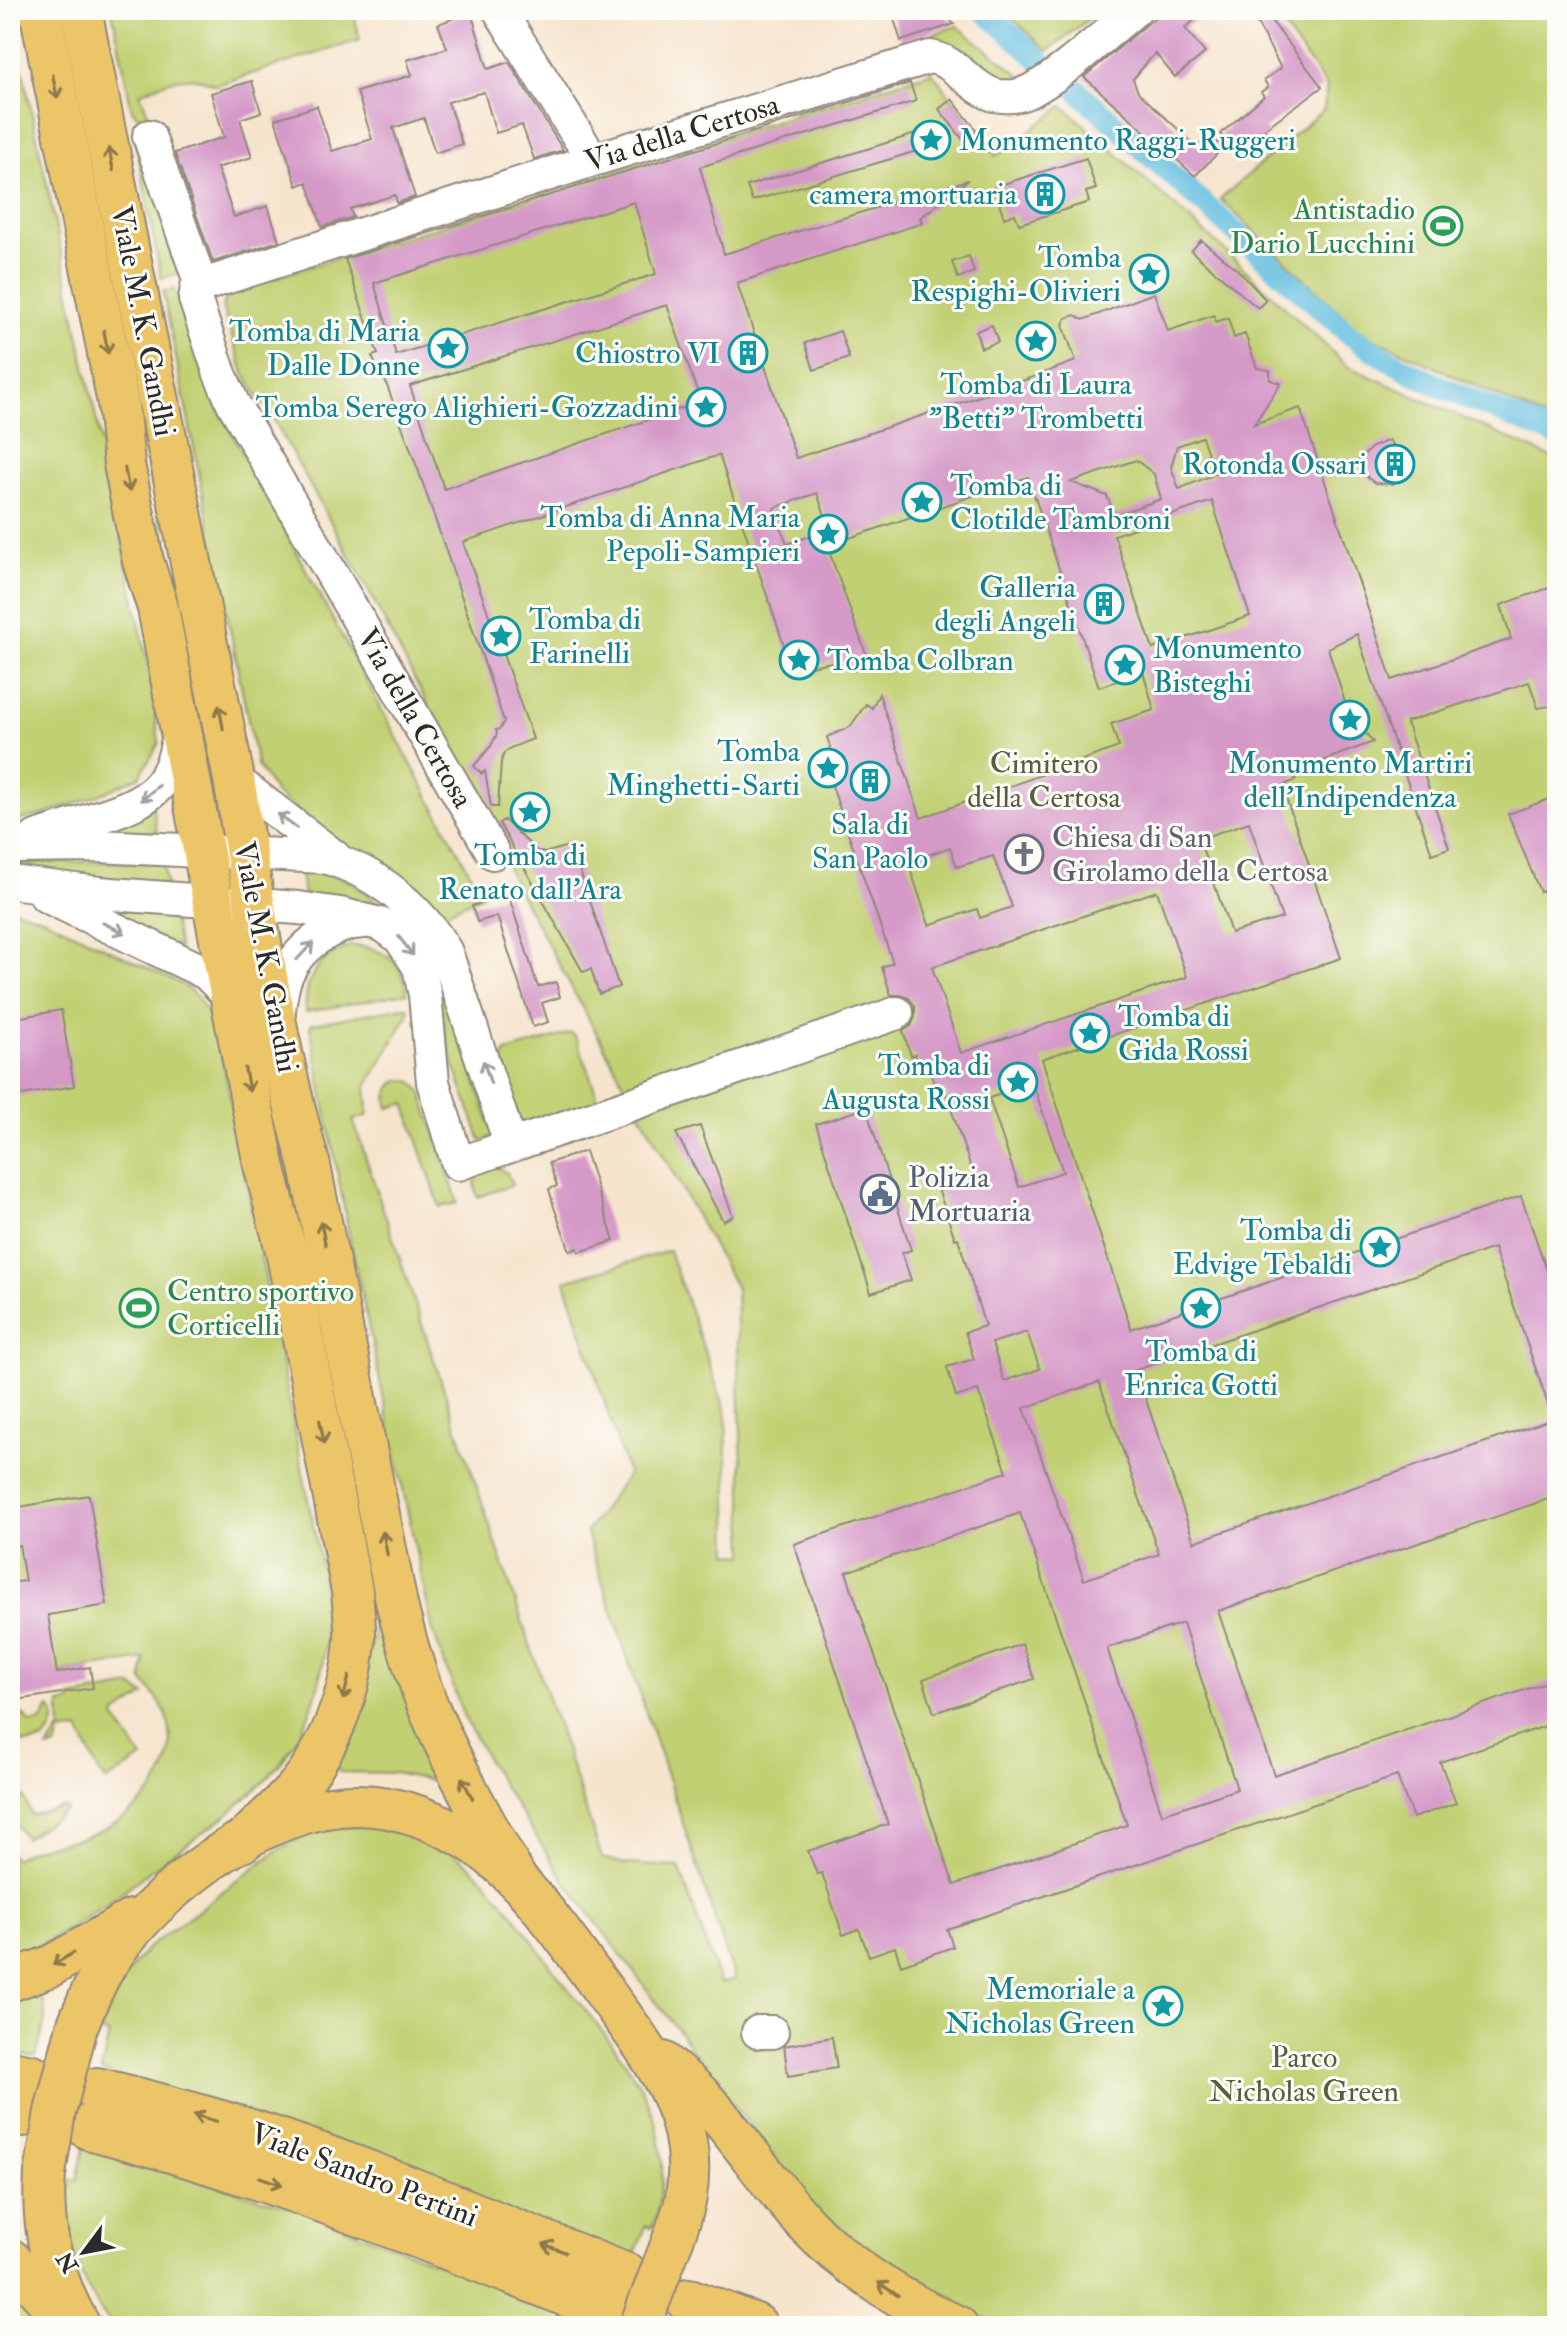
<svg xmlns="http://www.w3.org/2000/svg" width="1567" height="2336" viewBox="0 0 1567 2336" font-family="'IM FELL Double Pica',serif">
<rect width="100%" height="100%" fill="#fdfcf7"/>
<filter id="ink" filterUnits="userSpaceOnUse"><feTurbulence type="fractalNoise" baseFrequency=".0125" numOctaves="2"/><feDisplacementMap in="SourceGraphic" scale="16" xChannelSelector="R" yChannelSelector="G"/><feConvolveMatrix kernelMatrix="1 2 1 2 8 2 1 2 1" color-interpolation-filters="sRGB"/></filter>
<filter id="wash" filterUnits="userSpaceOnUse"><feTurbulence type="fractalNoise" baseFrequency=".006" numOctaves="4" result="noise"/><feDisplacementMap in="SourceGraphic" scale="32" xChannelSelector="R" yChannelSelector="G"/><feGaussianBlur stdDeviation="1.8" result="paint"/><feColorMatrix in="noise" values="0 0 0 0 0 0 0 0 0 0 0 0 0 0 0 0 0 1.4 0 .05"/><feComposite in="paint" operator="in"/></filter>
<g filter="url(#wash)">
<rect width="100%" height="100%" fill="#f6e4cd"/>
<path fill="#c1d072" stroke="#767e4e" stroke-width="2" d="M10 10 150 674 159 743 140 776 99 795 46 814 10 822Z
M59 10H62L223 831 221 830Z
M112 10H353L360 40 216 85C184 71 170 80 140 93L153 127 150 128 132 110Z
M1003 10H1100L1048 51Z
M1272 10H1557V424L1362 333 1220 199 1324 109 1327 87Z
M957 26 1025 79C992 92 961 60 937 41L933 34Z
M932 72 996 156 1063 106 1223 249 1347 366 1557 460V2326H1002L880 2271 841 2240 751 2127 565 1881 494 1772 464 1717 433 1631 350 1239 310 1027 312 1024 403 1007H408L409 1013 367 1086C365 1096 370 1107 367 1116L353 1120 602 1858 625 1864 679 1867 720 1983 735 1979 586 1533 628 1474 565 1281 669 1251 726 1412 729 1553 745 1555 736 1288 516 886 463 772 364 582 265 404H262L244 373 222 307 229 292Z
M137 130 183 272 161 278 134 131Z
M174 289 214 400 482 895 438 916 277 795 257 765 163 292Z
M153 808 157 833 92 832Z
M10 861 163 863 167 885 10 870Z
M317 870 349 881 396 914 443 984 436 985 378 907 360 901 304 895 299 871Z
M94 905 173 916 179 948Z
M10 908 43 918 181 984C205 998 210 1018 215 1044L219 1043 232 1107 322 1571C333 1645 322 1720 269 1776 235 1813 189 1841 150 1871 107 1903 61 1941 10 1956V1852L15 1859C40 1842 62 1845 90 1835 140 1817 190 1766 163 1708 158 1697 149 1689 142 1679L145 1659 10 1680Z
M351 946C381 946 404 962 407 993L306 1012C303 979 319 956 351 946Z
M448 997 494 1136 481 1141 452 1060 438 1001Z
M571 1033 576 1037 599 1101 524 1124 518 1120 500 1065 506 1052Z
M400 1080 413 1082 421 1091 458 1203 440 1207 405 1103 389 1108C385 1095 388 1086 400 1080Z
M291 1162 438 1773 434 1781 394 1773 340 1772 335 1767 373 1637V1592L288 1163Z
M495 1166 507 1173 512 1185 478 1197C470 1178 478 1170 495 1166Z
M132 1686 145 1695 116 1714 115 1718 142 1758 107 1781 98 1770 79 1730 60 1733 56 1747 47 1749 61 1728 60 1704 71 1702V1697Z
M49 1707C59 1716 53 1731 44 1740 31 1745 19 1745 10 1734V1713L20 1712 31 1723 41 1722Z
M24 1797 31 1815 65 1807 67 1810 25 1838 10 1815V1799Z
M350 1826C388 1825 428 1835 459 1857 499 1887 527 1935 557 1974 588 2016 641 2071 655 2121 666 2157 664 2192 652 2228L646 2226 634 2257 101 2071 109 2034 101 2032C110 1999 125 1972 149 1947L279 1849 315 1832Z
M37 1991C53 2009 41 2036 36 2057L10 2053V1996Z
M84 2147 297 2209 602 2326H112C79 2283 60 2235 70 2180L77 2181Z
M10 2291 38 2326H10Z"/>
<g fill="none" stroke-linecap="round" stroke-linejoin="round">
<path stroke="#62bee0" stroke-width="22" d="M983 10 1041 61
M1078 91 1349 334C1409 379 1489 406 1557 436"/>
</g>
<g id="blocks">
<path fill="#d599c8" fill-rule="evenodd" d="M891 10H940L954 24 901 41Z
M1164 10H1207L1185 28 1205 53 1175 77 1155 53 1133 79 1138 92 1196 146 1212 137 1223 148 1195 176 1084 77Z
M1250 10H1263L1322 87 1264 129 1269 134 1240 158 1220 134 1264 96 1261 92 1268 87 1264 80 1281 68Z
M471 12 488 69 509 62 563 150 534 159 522 125 496 133 484 92 448 102 462 144 435 153 424 118 393 128 415 197 397 203 395 195 350 209 353 217 322 227 307 182 297 186 275 119 317 106 332 151 372 139 357 92 412 75 407 60 447 48 438 24Z
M252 81 261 112 240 119 252 157 217 168 234 217 268 206 279 241 213 262 175 153 224 137 211 93Z
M910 83 916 101 700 167 724 254 968 180 920 218 923 223 737 283 796 458 998 390 1076 361 1063 325 1066 318 1075 315 1083 320 1154 293 1168 331 1214 315 1216 322 1228 318 1234 338 1245 334 1257 368 1270 370V380L1281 383 1254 424 1300 408 1392 680 1511 639 1501 605 1551 587 1557 606V705L1538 708 1529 682 1406 722 1449 848 1432 854 1357 634 1328 648 1348 712 1373 742 1292 772 1296 780 1282 786 1341 958 1042 1059 1131 1329 1521 1196 1557 1300V1496L1218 1611 1274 1775 1557 1679V1722L1440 1762 1456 1803 1413 1818 1397 1776 947 1929 953 1947 901 1965 895 1947 869 1956 859 1929 843 1935 822 1873 817 1874 808 1851 888 1824 794 1544 1007 1472 978 1390 956 1397 947 1367 974 1359 965 1332 985 1326 958 1238 955 1239 938 1189 974 1177 945 1091 937 1093 929 1068 920 1071 915 1054 911 1056 903 1031 911 1026 915 1017V1006L909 998 901 995H891L882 967 893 963 823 760 833 756 827 737 850 727 866 704 872 708 879 694 921 818 1119 747 1111 724 1154 710 1149 692 1143 672 1099 687 1028 477 835 543 817 493 774 508 787 544 822 532 870 665 853 671 831 662 800 668 793 648 786 651 719 455 463 542 533 739 510 748 504 753 501 762 498 807H491L485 771 482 774 474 766 491 746 497 734 496 730 500 729 504 721 420 475 382 372 379 373 372 356 378 354 345 259ZM634 202 656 274 396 355 374 283ZM667 305 701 402 444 489 410 386ZM1202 437 1215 474 1179 489 1171 467 1177 446ZM1136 460 1154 474 1161 499 1115 515 1107 496 1071 482ZM1212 501 1250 616 1153 649 1114 535ZM1249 822 1282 918 1231 933 1199 839ZM950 847 957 867 993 856 1012 907 980 918 977 909 929 925 908 862ZM1157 891 1187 977 961 1053 932 967ZM1033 1084 1063 1172 1019 1187 989 1098ZM1494 1248 1553 1419 1194 1542 1136 1370ZM1027 1332 1040 1369 1004 1381 992 1343ZM1099 1382 1159 1554 1084 1580 1024 1408ZM1020 1513 1127 1825 954 1885 846 1572ZM1183 1623 1237 1789 1162 1814 1107 1648Z
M952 99 977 131 965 142 939 109Z
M925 131 930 147 752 201 747 186Z
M1086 158 1096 189 1086 192 1089 202 1019 224 1015 214 1004 218 994 187Z
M1201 240 1238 270 1266 300 1258 308 1191 251Z
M969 256 974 272 958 278 952 262Z
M992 325 998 342 981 348 976 331Z
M840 331 849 358 814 370 805 343Z
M1389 440 1402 459 1400 477 1393 484 1375 483 1368 478 1357 462 1372 447Z
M1552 798 1557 813V886L1540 892 1508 814Z
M504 820 537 851 545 853 571 845 619 987 599 994 591 969 583 972 499 823Z
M508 894 538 987 556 982 560 997 542 1003 548 1022 533 1027 497 916 477 922 472 906Z
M61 1010 74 1086 10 1097V1019Z
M866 1108 911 1250 902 1253 911 1280 871 1293 816 1124Z
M700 1126 733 1216 723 1221 676 1133Z
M585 1151 614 1241 579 1252 578 1248 570 1251 554 1207 549 1189 557 1186 549 1163Z
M89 1495 107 1605 48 1615 57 1673 90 1667 93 1688 10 1701V1680L18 1678 12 1640H17L10 1601V1583L25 1581 19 1545 10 1547V1513L13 1512V1508Z
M1022 1644 1034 1679 934 1713 923 1679Z
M832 2037 837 2068 788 2076 784 2046Z"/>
</g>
</g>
<g filter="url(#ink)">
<use href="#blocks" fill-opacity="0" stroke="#90887c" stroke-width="2"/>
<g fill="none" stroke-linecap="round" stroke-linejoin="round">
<defs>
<path id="minor" d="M499 10 593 160
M149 136 201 285
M234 779 335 857
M36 837C58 830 80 823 102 816 151 800 172 786 179 732
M10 847 98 846 324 857C375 871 420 907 446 952L511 1146
M493 853 233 403 220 374 195 299 197 287 593 160 930 57C955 60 970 87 994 95 1003 97 1017 97 1025 93 1057 80 1106 33 1135 10
M10 882 99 893 298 908 340 914 383 925 400 938 419 967 425 995 433 1082 458 1164 897 1013
M46 896 206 973 226 993 232 1004
M278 1018C280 1003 281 987 287 974 300 945 333 923 364 922
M758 2032H772"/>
<path id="major" d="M40 10 118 403 124 464 143 561 158 608 232 1004 264 1165 286 1250 352 1591C353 1607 356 1624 355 1641 351 1695 328 1754 291 1794 275 1811 258 1826 242 1842
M81 10 234 779C255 908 274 1040 310 1166L397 1605C406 1641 416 1677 430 1711 455 1770 487 1826 518 1882
M10 1981 51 1966 131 1920
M77 2027C88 1999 100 1971 119 1946 167 1882 272 1804 357 1805 398 1805 442 1822 476 1845 528 1881 566 1940 603 1990 649 2054 700 2112 686 2197 684 2210 678 2224 674 2237
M663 2062C676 2074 692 2085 704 2099 740 2138 769 2184 805 2223 847 2268 902 2301 957 2326
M45 2174C41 2228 53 2279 80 2326
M10 2259 64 2319"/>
<path id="highway" d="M10 2073 32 2077
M97 2090C158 2105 219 2121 279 2141 397 2181 511 2231 627 2276
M10 2111 24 2114
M89 2127C271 2174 438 2243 612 2312
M689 2301 755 2326"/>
</defs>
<use href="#minor" stroke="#90887c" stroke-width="36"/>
<use href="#major" stroke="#90887c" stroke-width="44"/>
<use href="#highway" stroke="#90887c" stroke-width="48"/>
<use href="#minor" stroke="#fff" stroke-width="32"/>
<use href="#major" stroke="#edc569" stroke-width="40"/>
<use href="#highway" stroke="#edc569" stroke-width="44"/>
<defs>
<path id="major-bridge" d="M45 2174 55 2112 77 2027
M640 2326 674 2237"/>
</defs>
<use href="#major-bridge" stroke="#90887c" stroke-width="44" stroke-linecap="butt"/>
<use href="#major-bridge" stroke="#edc569" stroke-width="40"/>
</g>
<defs><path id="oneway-shaft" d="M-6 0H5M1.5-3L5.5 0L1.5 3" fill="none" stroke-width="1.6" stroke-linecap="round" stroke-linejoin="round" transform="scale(2)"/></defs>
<g stroke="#8c784a">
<use href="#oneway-shaft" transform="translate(55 87) rotate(79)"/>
<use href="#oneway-shaft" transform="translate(111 159) rotate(-101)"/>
<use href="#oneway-shaft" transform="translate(106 342) rotate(79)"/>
<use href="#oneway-shaft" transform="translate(127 480) rotate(79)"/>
<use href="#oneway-shaft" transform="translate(221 717) rotate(-101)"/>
<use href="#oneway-shaft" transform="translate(247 1080) rotate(79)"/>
<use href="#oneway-shaft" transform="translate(323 1233) rotate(-101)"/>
<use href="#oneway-shaft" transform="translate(322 1432) rotate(79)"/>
<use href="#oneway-shaft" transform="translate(385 1543) rotate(-101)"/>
<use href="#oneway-shaft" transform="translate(346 1688) rotate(105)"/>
<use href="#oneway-shaft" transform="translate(467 1788) rotate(-118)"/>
<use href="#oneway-shaft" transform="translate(63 1959) rotate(150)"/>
<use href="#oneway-shaft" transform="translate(205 2118) rotate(-164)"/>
<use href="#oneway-shaft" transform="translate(271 2181) rotate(19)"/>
<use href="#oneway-shaft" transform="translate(554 2248) rotate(-159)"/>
<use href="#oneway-shaft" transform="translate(888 2289) rotate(-146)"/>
</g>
<g stroke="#a0a0a0">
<use href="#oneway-shaft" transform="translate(150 793) rotate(140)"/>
<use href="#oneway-shaft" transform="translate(287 821) rotate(-143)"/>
<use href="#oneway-shaft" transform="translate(114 928) rotate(25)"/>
<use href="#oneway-shaft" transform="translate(406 946) rotate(52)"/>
<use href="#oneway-shaft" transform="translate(305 951) rotate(-47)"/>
<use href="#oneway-shaft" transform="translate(487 1072) rotate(-108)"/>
</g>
</g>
<defs>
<symbol id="sight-ring" viewBox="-11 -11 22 22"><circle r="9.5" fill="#fdfcf7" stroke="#0f9aa8" stroke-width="1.5"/><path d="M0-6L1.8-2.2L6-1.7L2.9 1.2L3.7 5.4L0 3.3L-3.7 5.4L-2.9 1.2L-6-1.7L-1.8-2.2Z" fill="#0f9aa8"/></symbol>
<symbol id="building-ring" viewBox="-11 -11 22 22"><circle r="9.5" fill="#fdfcf7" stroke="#0f9aa8" stroke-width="1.5"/><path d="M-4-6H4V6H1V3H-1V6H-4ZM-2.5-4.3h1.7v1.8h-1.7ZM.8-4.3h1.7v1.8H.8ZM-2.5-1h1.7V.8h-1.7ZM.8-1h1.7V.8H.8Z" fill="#0f9aa8"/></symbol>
<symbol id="stadium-ring" viewBox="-11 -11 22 22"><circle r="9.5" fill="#fdfcf7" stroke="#2e9e5b" stroke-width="1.5"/><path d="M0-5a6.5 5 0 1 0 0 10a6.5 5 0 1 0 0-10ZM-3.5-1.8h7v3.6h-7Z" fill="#2e9e5b"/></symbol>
<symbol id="church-ring" viewBox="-11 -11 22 22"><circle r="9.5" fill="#fdfcf7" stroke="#6b7280" stroke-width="1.5"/><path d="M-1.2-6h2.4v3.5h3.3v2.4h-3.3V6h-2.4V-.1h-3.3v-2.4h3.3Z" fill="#6b7280"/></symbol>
<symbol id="civic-ring" viewBox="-11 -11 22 22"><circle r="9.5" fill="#fdfcf7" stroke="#5c6f8a" stroke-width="1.5"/><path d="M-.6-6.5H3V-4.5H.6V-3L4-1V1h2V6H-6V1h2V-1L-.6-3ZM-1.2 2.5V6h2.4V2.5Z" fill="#5c6f8a"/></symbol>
</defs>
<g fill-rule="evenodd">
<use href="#sight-ring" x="909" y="118" width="44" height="44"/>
<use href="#building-ring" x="1023" y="172" width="44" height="44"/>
<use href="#stadium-ring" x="1421" y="204" width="44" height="44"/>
<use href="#sight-ring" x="1127" y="252" width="44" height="44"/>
<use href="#sight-ring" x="1014" y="319" width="44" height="44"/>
<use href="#sight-ring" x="426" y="326" width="44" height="44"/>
<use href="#building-ring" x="726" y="331" width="44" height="44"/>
<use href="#sight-ring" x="684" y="385" width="44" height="44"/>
<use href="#building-ring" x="1373" y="442" width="44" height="44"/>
<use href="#sight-ring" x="900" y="480" width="44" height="44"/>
<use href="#sight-ring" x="806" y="512" width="44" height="44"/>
<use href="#building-ring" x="1082" y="582" width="44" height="44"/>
<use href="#sight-ring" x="479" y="614" width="44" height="44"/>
<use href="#sight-ring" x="777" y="638" width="44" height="44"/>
<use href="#sight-ring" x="1103" y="643" width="44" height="44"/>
<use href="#sight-ring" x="1328" y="698" width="44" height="44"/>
<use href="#sight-ring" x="806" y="746" width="44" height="44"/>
<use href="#building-ring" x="848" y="759" width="44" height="44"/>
<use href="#sight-ring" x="508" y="790" width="44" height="44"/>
<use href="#church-ring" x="1002" y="832" width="44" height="44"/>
<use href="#sight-ring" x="1068" y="1011" width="44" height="44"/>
<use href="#sight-ring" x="996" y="1060" width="44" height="44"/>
<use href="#civic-ring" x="858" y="1172" width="44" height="44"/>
<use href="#sight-ring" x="1358" y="1225" width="44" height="44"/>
<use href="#stadium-ring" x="117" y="1286" width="44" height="44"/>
<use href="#sight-ring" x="1179" y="1286" width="44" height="44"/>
<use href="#sight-ring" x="1141" y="1984" width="44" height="44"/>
</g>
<g text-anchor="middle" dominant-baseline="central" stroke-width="6" stroke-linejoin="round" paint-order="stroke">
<g font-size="30" fill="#2b2b2b" stroke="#fdfcf7">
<text transform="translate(682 133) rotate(-17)">Via della Certosa</text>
<text transform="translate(143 321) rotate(79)">Viale M. K. Gandhi</text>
<text transform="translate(415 718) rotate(60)">Via della Certosa</text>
<text transform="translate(266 957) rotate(79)">Viale M. K. Gandhi</text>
<text transform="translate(364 2175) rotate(21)">Viale Sandro Pertini</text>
</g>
<g font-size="30" fill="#0d838f" stroke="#fdfcf7" text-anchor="end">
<text x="959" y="140" text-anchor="start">Monumento Raggi-Ruggeri</text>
<text x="1017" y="194">camera mortuaria</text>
<text x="1121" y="257">Tomba<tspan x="1121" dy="34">Respighi-Olivieri</tspan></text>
<text x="420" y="331">Tomba di Maria<tspan x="420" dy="34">Dalle Donne</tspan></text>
<text x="720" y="353">Chiostro VI</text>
<text x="1036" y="384" text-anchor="middle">Tomba di Laura<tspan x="1036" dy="34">"Betti" Trombetti</tspan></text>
<text x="678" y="407">Tomba Serego Alighieri-Gozzadini</text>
<text x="1367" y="464">Rotonda Ossari</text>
<text x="950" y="485" text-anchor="start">Tomba di<tspan x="950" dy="34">Clotilde Tambroni</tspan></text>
<text x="800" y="517">Tomba di Anna Maria<tspan x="800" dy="34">Pepoli-Sampieri</tspan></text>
<text x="1076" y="587">Galleria<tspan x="1076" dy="34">degli Angeli</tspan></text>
<text x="529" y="619" text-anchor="start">Tomba di<tspan x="529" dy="34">Farinelli</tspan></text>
<text x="1153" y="648" text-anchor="start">Monumento<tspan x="1153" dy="34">Bisteghi</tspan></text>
<text x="827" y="660" text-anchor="start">Tomba Colbran</text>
<text x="800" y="751">Tomba<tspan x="800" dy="34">Minghetti-Sarti</tspan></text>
<text x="1350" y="763" text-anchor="middle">Monumento Martiri<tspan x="1350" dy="34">dell'Indipendenza</tspan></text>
<text x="870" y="824" text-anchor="middle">Sala di<tspan x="870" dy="34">San Paolo</tspan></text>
<text x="530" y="855" text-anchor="middle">Tomba di<tspan x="530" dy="34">Renato dall'Ara</tspan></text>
<text x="1118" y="1016" text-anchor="start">Tomba di<tspan x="1118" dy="34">Gida Rossi</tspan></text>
<text x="990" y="1065">Tomba di<tspan x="990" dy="34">Augusta Rossi</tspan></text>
<text x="1352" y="1230">Tomba di<tspan x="1352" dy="34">Edvige Tebaldi</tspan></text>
<text x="1201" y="1351" text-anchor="middle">Tomba di<tspan x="1201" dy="34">Enrica Gotti</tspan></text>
<text x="1135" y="1989">Memoriale a<tspan x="1135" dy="34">Nicholas Green</tspan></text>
</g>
<g font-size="30" fill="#27864d" stroke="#fdfcf7" text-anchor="end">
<text x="1415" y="209">Antistadio<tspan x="1415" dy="34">Dario Lucchini</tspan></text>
<text x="167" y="1291" text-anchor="start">Centro sportivo<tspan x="167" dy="34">Corticelli</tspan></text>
</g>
<g font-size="30" fill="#585d40" stroke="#fdfcf7">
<text x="1044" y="763">Cimitero<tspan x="1044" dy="34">della Certosa</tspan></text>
<text x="1304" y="2057">Parco<tspan x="1304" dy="34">Nicholas Green</tspan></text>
</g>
<g font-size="30" fill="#5b616d" stroke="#fdfcf7" text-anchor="start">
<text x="1052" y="837">Chiesa di San<tspan x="1052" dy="34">Girolamo della Certosa</tspan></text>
</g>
<g font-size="30" fill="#4e5e75" stroke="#fdfcf7" text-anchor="start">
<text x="908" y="1177">Polizia<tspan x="908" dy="34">Mortuaria</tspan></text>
</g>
</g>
<rect width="1567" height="2336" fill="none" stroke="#fdfcf7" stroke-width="40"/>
<g transform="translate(84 2252) rotate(238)" stroke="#fdfcf7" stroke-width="6" paint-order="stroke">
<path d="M0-6L14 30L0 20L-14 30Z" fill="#2b2b2b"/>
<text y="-12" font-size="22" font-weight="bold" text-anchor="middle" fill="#2b2b2b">N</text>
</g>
</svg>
